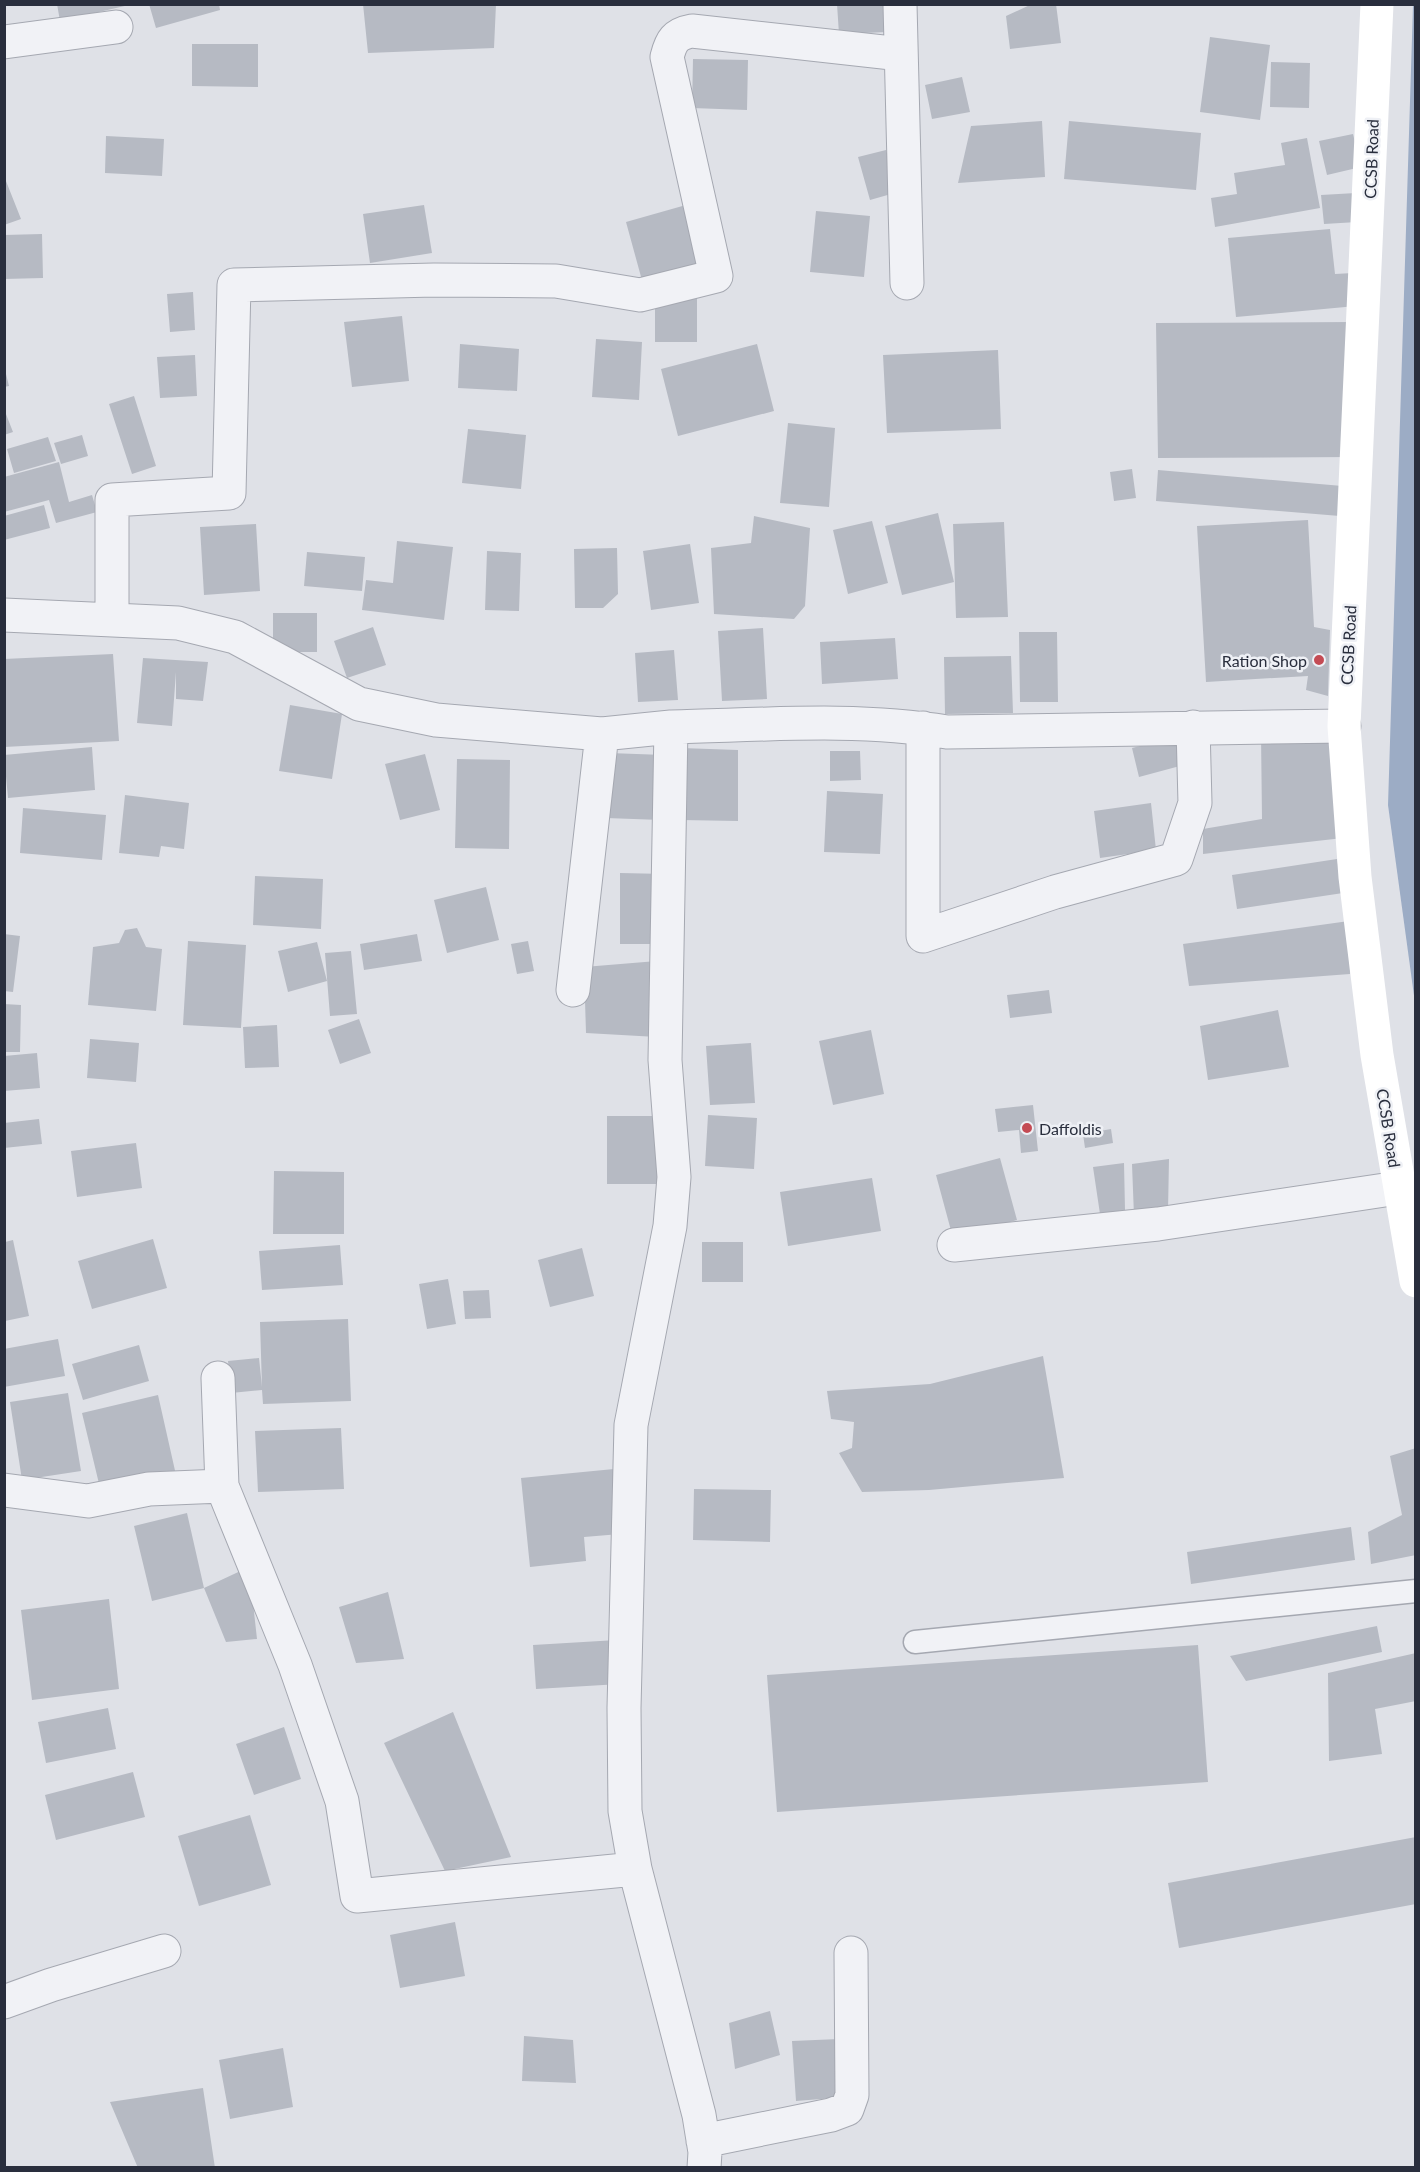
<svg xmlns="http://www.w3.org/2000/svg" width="1420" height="2172" viewBox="0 0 1420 2172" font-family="Lato,sans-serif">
<rect width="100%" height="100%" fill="#dfe1e7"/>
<path fill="#9cacc5" d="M1415 4 1416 5 1415 1003 1388 805 1413 5Z"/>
<path fill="#b6bac3" d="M57 4H129V5L60 21Z
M149 4H219L220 10 156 28Z
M363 4H496L494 48 368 53Z
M837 4H887L888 32 839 34Z
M1032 4H1056L1061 43 1010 49 1006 16Z
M1210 37 1270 45 1260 120 1200 112Z
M192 44H258V87L192 86Z
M693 59 748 60 747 110 692 108Z
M1271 62 1310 63 1309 108 1270 107Z
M962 77 970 112 932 119 925 85Z
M1042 121 1045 177 958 183 971 126Z
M1069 121 1201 133 1196 190 1064 179Z
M1353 134 1361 167 1327 175 1319 141Z
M106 136 164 139 162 176 105 173Z
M1307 138 1320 208 1215 227 1211 198 1237 194 1234 173 1285 165 1281 143Z
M886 150 898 192 870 200 858 157Z
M4 176 21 219 4 225Z
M1356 193 1357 222 1324 224 1321 195Z
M693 203 710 266 643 284 626 222Z
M424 205 432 253 370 263 363 214Z
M816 211 870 216 864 277 810 272Z
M1330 229 1335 274 1353 273 1356 306 1236 317 1228 238Z
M42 234 43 278 4 279V235Z
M193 292 195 330 170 332 167 294Z
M655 297H697V342H655Z
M402 316 409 381 352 387 344 322Z
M1353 322V457L1158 458 1156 323Z
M596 339 642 342 639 400 592 397Z
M460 344 519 349 517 391 458 388Z
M757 344 774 411 678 436 661 369Z
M998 350 1001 429 887 433 883 355Z
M195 355 197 396 160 398 157 357Z
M4 366 9 386 4 387Z
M134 396 156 466 132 474 109 404Z
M4 409 13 432 4 435Z
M788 423 835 428 829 507 780 503Z
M468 429 526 435 521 489 462 483Z
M82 435 88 456 61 464 54 443Z
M48 437 56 461 14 473 7 449Z
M59 462 69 502 92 495 97 512 56 523 49 500 4 512V477Z
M1132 469 1136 498 1114 501 1110 472Z
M1158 470 1354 487 1352 517 1156 501Z
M44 505 50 528 4 540V516Z
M938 513 954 582 902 595 885 526Z
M754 516 810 528 805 606 794 619 714 614 711 548 751 543Z
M1308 520 1314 627 1330 630 1328 696 1306 690 1308 676 1206 682 1197 526Z
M872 521 888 583 848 594 833 530Z
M1004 522 1008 617 956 618 953 524Z
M256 524 260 591 204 595 200 527Z
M397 541 453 547 444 620 362 610 366 580 393 583Z
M690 544 699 603 651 610 643 551Z
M617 548 618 594 603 608H575L574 549Z
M487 551 521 553 519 611 485 610Z
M307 552 365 557 362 591 304 586Z
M273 613H317V652H273Z
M373 627 386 665 347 678 334 641Z
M763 628 767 699 722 701 718 631Z
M1019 632H1057L1058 702H1020Z
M895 638 898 679 822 684 820 642Z
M674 650 678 700 638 702 635 653Z
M113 654 119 741 4 747V659Z
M1011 656 1013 713 945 714 944 657Z
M143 658 208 662 203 701 176 699V672L172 726 137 723Z
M290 705 342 714 332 779 279 771Z
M1342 729 1343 838 1203 854V829L1262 819 1261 734Z
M1184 735 1191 763 1139 777 1132 748Z
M92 747 95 790 8 798 4 755Z
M681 748 738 750V821L681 820Z
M830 751H860L861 780 830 781Z
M609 753 664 755 661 820 606 818Z
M425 754 440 810 400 820 385 764Z
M457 759 510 760 509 849 455 848Z
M827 791 883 794 880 854 824 852Z
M125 795 189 803 184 849 161 846 159 857 119 853Z
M1151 803 1156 850 1100 858 1094 811Z
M23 808 106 815 102 860 20 853Z
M1337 859 1343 893 1237 909 1232 875Z
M620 873 666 874V944H620Z
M255 876 323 879 321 929 253 925Z
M486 887 499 940 447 953 434 900Z
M1349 921 1350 974 1189 986 1183 944Z
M137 928 146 947 162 949 156 1011 88 1005 93 947 119 943 125 930Z
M4 934 20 936 13 992 4 991Z
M417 934 422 961 364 970 360 944Z
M188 941 246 945 241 1028 183 1025Z
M528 941 534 971 517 974 511 944Z
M317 942 327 981 288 992 278 951Z
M351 951 357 1014 330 1016 325 953Z
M657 961V1037L586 1033 584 967Z
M1049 990 1052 1013 1010 1018 1007 995Z
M4 1004 21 1005 20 1052H4Z
M1278 1010 1289 1067 1208 1080 1200 1026Z
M359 1019 371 1053 340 1064 328 1030Z
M277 1025 279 1067 245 1068 243 1027Z
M871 1030 884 1094 833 1105 819 1041Z
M90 1039 139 1043 136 1082 87 1078Z
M751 1043 755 1103 710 1105 706 1046Z
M37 1053 40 1088 4 1091V1056Z
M1033 1105 1038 1151 1021 1153 1019 1130 998 1132 995 1109Z
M708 1115 757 1118 754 1169 705 1166Z
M607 1116H661L662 1184H607Z
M39 1119 42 1144 4 1148V1123Z
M1111 1129 1113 1143 1085 1148 1083 1134Z
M136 1143 142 1188 77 1197 71 1151Z
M1000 1158 1017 1220 953 1238 936 1175Z
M1169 1159 1168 1211 1134 1216 1132 1164Z
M1124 1163 1125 1210 1100 1214 1093 1167Z
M274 1171 344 1172V1234H273Z
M872 1178 881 1231 788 1246 780 1192Z
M153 1239 167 1288 92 1309 78 1261Z
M13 1240 29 1316 5 1321V1242Z
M702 1242H743V1282H702Z
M340 1245 343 1285 262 1290 259 1251Z
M582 1248 594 1296 550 1307 538 1260Z
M448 1279 456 1324 427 1329 419 1284Z
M489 1290 491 1318 465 1319 463 1291Z
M348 1319 351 1401 263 1404 262 1390 231 1393 228 1361 259 1358 262 1387 260 1322Z
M58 1339 65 1376 4 1387V1349Z
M139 1345 149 1381 83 1400 72 1364Z
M1043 1356 1064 1478 929 1490 862 1492 839 1453 852 1448 854 1422 831 1419 827 1391 930 1384Z
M68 1393 81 1471 22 1480 10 1402Z
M158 1395 176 1475 101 1492 82 1413Z
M341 1428 344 1489 258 1492 255 1431Z
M1416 1448V1555L1371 1564 1368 1532 1402 1515 1390 1456Z
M614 1469 620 1534 584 1537 586 1561 530 1567 521 1478Z
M694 1489 771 1490 770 1542 693 1540Z
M187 1513 204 1588 152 1601 134 1526Z
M1351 1527 1355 1560 1191 1584 1187 1552Z
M249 1567 257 1639 226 1642 204 1588Z
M388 1592 404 1659 356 1663 339 1607Z
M109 1599 119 1689 32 1700 21 1610Z
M1377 1626 1382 1652 1246 1681 1230 1656Z
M617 1640 620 1684 536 1689 533 1645Z
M1198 1645 1208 1782 777 1812 767 1675Z
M1416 1653V1701L1375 1709 1382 1754 1329 1761 1328 1673Z
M108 1708 116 1749 46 1763 38 1722Z
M453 1712 511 1857 445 1871 384 1743Z
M284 1727 301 1779 254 1795 236 1744Z
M133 1772 145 1817 56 1840 45 1795Z
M250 1815 271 1885 199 1906 178 1836Z
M1416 1837V1904L1179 1948 1168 1883Z
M455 1922 465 1976 400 1988 390 1935Z
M770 2011 780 2055 735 2069 729 2023Z
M524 2036 573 2040 576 2083 522 2081Z
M839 2039 846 2097 796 2101 792 2041Z
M283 2048 293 2107 230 2119 219 2060Z
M203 2088 215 2168H138L110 2102Z"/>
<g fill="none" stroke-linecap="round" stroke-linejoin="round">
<defs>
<path id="lane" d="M915 1642 1416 1591"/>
<path id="street" d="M900 4 907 283
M4 42 116 27
M4 615 178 623 235 637 359 704 436 720 602 734 671 727 665 1060 674 1177 670 1226 631 1425 624 1708 625 1811 635 1869 699 2115 705 2152 704 2168
M112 620V500L229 493 234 285 434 280 556 281 640 295 716 276 667 57C671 41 675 34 692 31L901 54
M671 727C762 725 856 717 947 732L1344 726
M923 728V936L1055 892 1176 859 1195 803 1193 727
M573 990 602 734
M954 1245 1158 1224 1398 1188
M218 1378 222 1486
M4 1490 88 1501 149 1489 222 1486 295 1665 342 1801 357 1896 635 1869
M4 2002 51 1985 164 1951
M703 2141 831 2115 847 2109 852 2095 851 1953"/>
</defs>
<use href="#lane" stroke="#a5a8b1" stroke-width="25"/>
<use href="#street" stroke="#a5a8b1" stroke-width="35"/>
<use href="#lane" stroke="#f1f2f6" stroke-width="22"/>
<use href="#street" stroke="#f1f2f6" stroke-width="33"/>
<path stroke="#fff" stroke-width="33" d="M1377 4 1344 726 1355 877 1377 1055 1416 1281"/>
</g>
<g fill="#c44b54" stroke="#eef0f5" stroke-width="2">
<circle cx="1319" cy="660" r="6"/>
<circle cx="1027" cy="1128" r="6"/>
</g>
<g text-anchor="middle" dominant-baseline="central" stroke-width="5" stroke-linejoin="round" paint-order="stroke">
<g font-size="16" fill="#292e3d" stroke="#eef0f5">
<text transform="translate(1371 159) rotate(-88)">CCSB Road</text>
<text transform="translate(1348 645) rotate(-87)">CCSB Road</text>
<text transform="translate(1389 1128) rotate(81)">CCSB Road</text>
</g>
<g font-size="16" fill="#292e3d" stroke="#eef0f5" text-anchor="end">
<text x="1307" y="660">Ration Shop</text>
<text x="1039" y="1128" text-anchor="start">Daffoldis</text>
</g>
</g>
<rect width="1420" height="2172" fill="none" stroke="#292e3d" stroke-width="12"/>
</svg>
